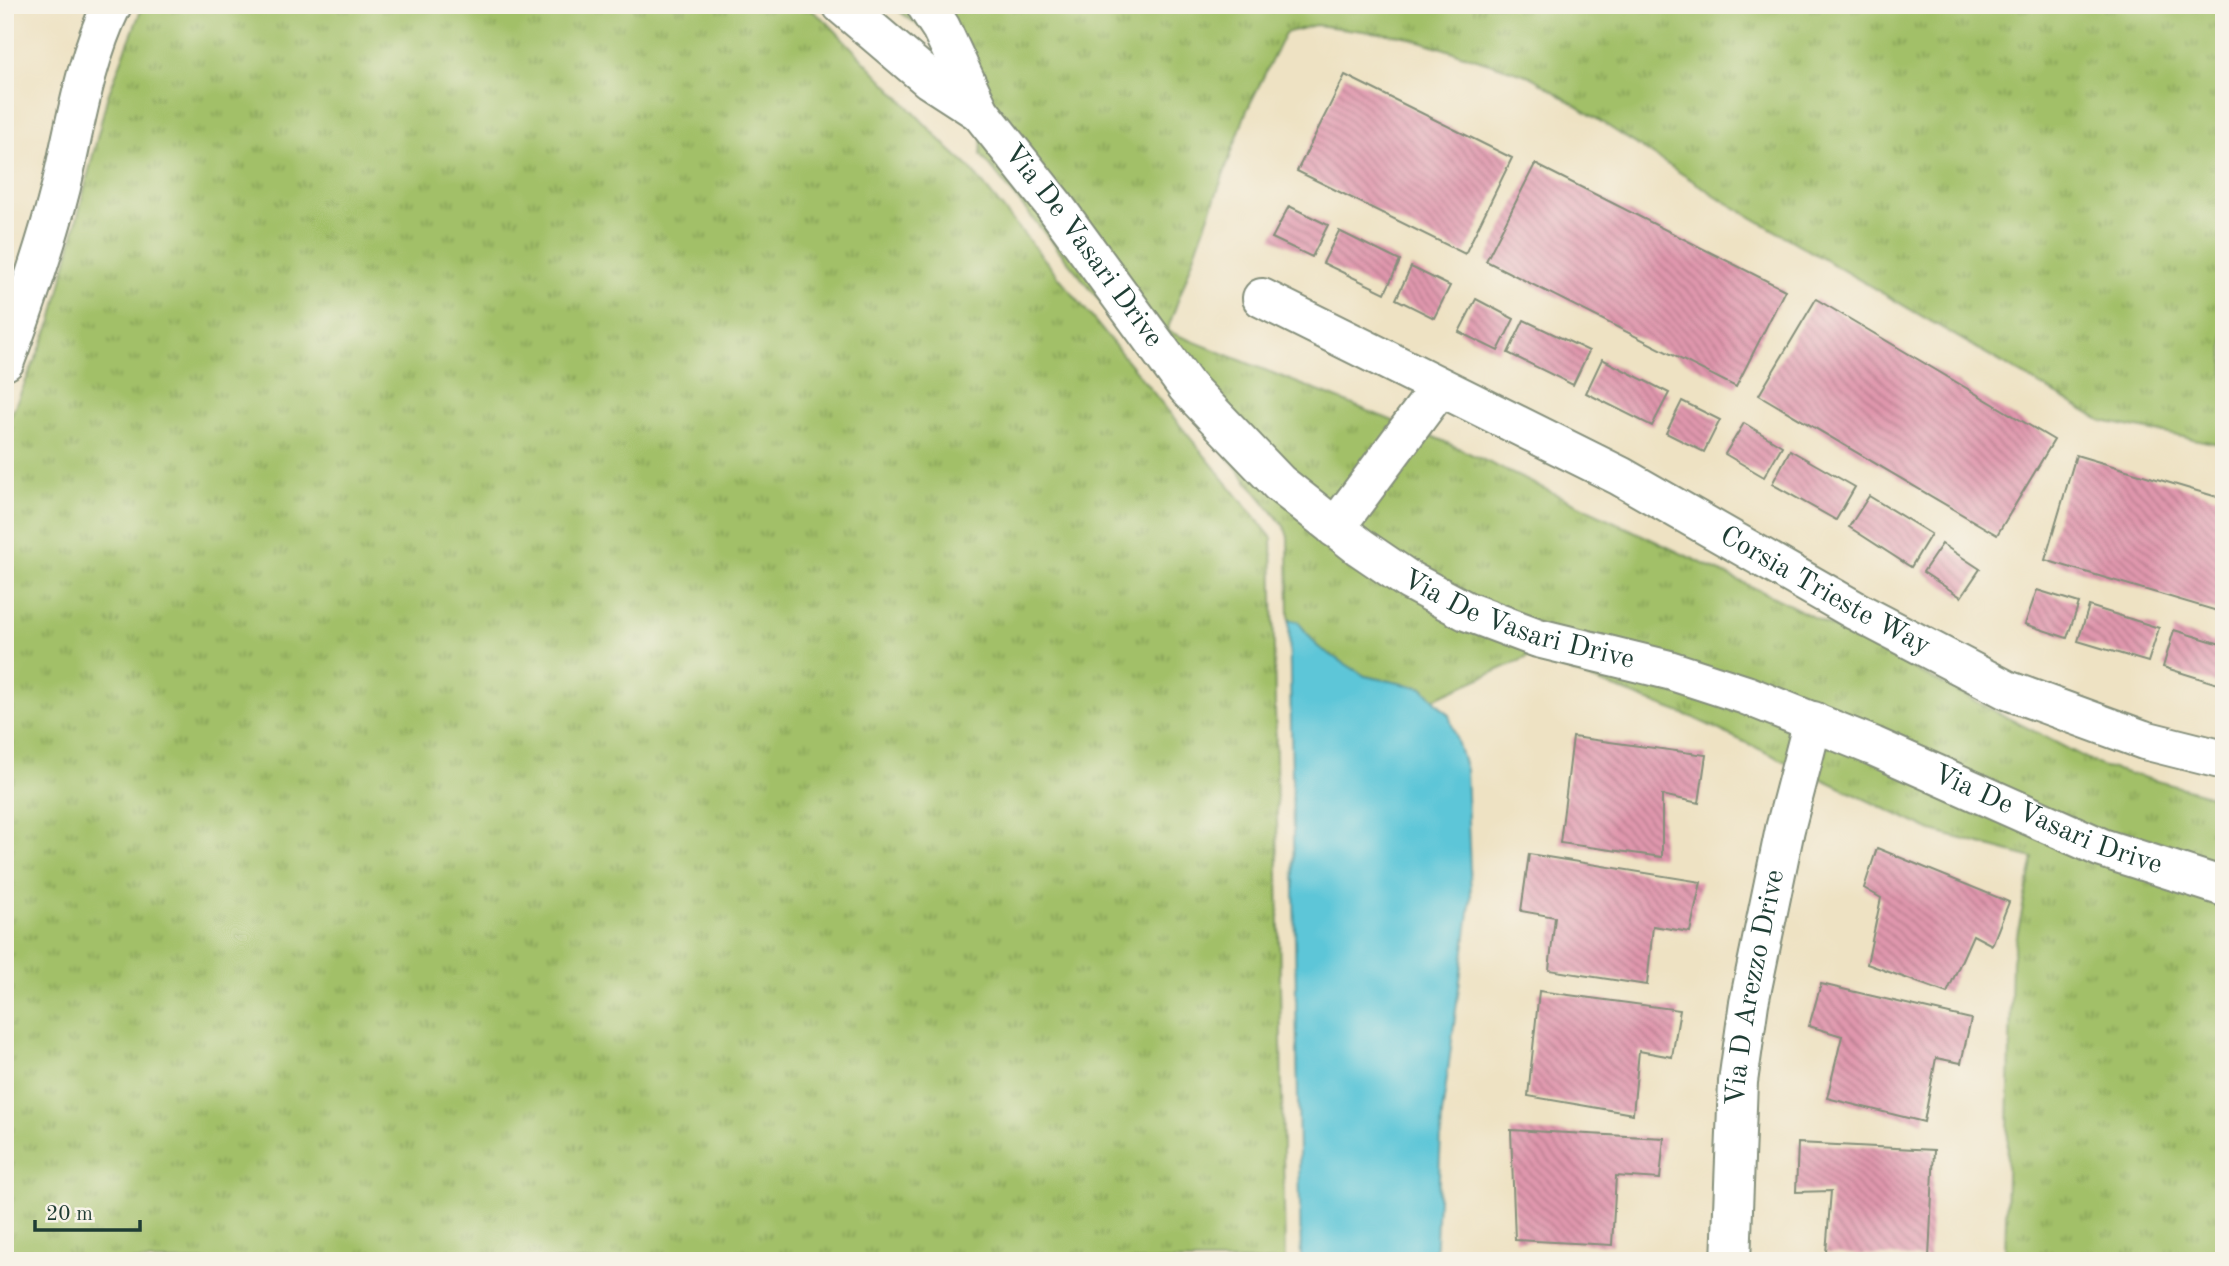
<svg xmlns="http://www.w3.org/2000/svg" width="2229" height="1266" viewBox="0 0 2229 1266" font-family="'Old Standard TT',serif">
<defs>
<pattern id="grass-tufts" width="24" height="20" patternUnits="userSpaceOnUse" patternTransform="scale(1.75)"><rect width="24" height="20" fill="#a2c068"/><path d="M3 7l-1-3M5 7V3M7 7l1-3M15 17l-1-3M17 17v-4M19 17l1-3" fill="none" stroke="#839d56"/></pattern>
<pattern id="building-back-hatch" width="6" height="6" patternUnits="userSpaceOnUse" patternTransform="scale(1.75)"><rect width="6" height="6" fill="#e097ad"/><path d="M-1 5l2 2M0 0l6 6M5-1l2 2" fill="none" stroke="#b57c8e"/></pattern>
</defs>
<rect width="100%" height="100%" fill="#f7f3e8"/>
<filter id="ink" filterUnits="userSpaceOnUse"><feTurbulence type="fractalNoise" baseFrequency=".0143" numOctaves="2"/><feDisplacementMap in="SourceGraphic" scale="14" xChannelSelector="R" yChannelSelector="G"/><feConvolveMatrix kernelMatrix="1 2 1 2 8 2 1 2 1" color-interpolation-filters="sRGB"/></filter>
<filter id="wash" filterUnits="userSpaceOnUse"><feTurbulence type="fractalNoise" baseFrequency=".00686" numOctaves="4" result="noise"/><feDisplacementMap in="SourceGraphic" scale="28" xChannelSelector="R" yChannelSelector="G"/><feGaussianBlur stdDeviation="1.57" result="paint"/><feColorMatrix in="noise" values="0 0 0 0 0 0 0 0 0 0 0 0 0 0 0 0 0 1.4 0 .05"/><feComposite in="paint" operator="in"/></filter>
<g filter="url(#wash)">
<rect width="100%" height="100%" fill="#eee2c3"/>
<path fill="url(#grass-tufts)" stroke="#607e4e" stroke-width="2" d="M143 5H805L827 22 949 149 969 167 1272 538 1285 1261H5V429L52 321 107 98Z
M891 5H2224V445L2102 421 1724 201 1530 76 1404 36 1315 25 1285 33 1247 110 1167 331 1441 440 1782 601 2101 766 2224 799V1261H2005L2012 960 2033 858 1932 831 1694 718 1530 656 1433 699 1423 688 1365 676 1318 647 1298 622 1289 620 1288 537 1284 526 981 155 986 77Z"/>
<path fill="#5dc6d8" stroke="#3e8286" stroke-width="2" d="M1289 620 1298 622 1318 647 1365 676 1423 688 1449 715 1466 770 1471 897 1442 1115 1435 1261H1301Z"/>
<g id="blocks">
<path fill="url(#building-back-hatch)" d="M1345 75 1512 158 1465 254 1297 171Z
M1535 164 1785 290 1736 387 1486 261Z
M1289 206 1328 225 1312 257 1272 238Z
M1339 231 1400 261 1385 293 1323 263Z
M1411 267 1450 286 1434 318 1396 299Z
M1476 299 1514 319 1498 351 1459 332Z
M1816 299 2054 440 1997 535 1759 395Z
M1524 320 1589 351 1573 385 1508 353Z
M1602 359 1669 393 1652 426 1586 393Z
M1682 401 1720 420 1704 452 1666 433Z
M1744 423 1782 446 1764 477 1725 454Z
M1790 450 1855 487 1836 520 1772 484Z
M2076 455 2224 499V613L2045 560Z
M1869 496 1931 534 1911 567 1849 527Z
M1942 544 1980 569 1961 597 1923 572Z
M2037 590 2079 603 2067 638 2025 624Z
M2089 606 2159 628 2148 662 2078 641Z
M2174 630 2224 645V686L2163 667Z
M1573 737 1706 755 1699 803 1662 795V857L1560 843Z
M1877 848 2009 902 1992 945 1973 935 1947 993 1867 964 1881 898 1864 888Z
M1529 854 1701 882 1690 932 1653 926 1647 985 1549 970 1555 917 1521 911Z
M1821 984 1971 1019 1961 1063 1936 1058 1924 1122 1827 1098 1842 1036 1809 1026Z
M1539 991 1680 1010 1672 1057 1639 1051 1633 1114 1528 1096Z
M1511 1130 1664 1138 1660 1179 1616 1176 1612 1245 1515 1240Z
M1798 1143 1934 1150 1929 1258 1826 1253 1831 1191 1796 1192Z"/>
</g>
</g>
<g filter="url(#ink)">
<use href="#blocks" fill-opacity="0" stroke="#86907c" stroke-width="2"/>
<g fill="none" stroke-linecap="round" stroke-linejoin="round">
<defs>
<g id="minor">
<path d="M842 5 929 79 980 112"/>
<path id="s1" d="M926 5 941 28 980 112 1054 205 1187 387 1279 483 1360 547 1410 581 1466 611 1538 638 1669 670 1746 695 1873 746 2102 848 2224 887"/>
<path id="s2" d="M1262 298 1620 476 1856 611 2007 690 2144 740 2224 760"/>
<path d="M5 361C26 304 46 246 61 187 75 127 85 60 112 5"/>
<path d="M1335 528 1440 387"/>
<path id="s3" d="M1731 1261 1738 1082 1749 1003 1785 829 1813 721"/>
</g>
</defs>
<use href="#minor" stroke="#86907c" stroke-width="42"/>
<use href="#minor" stroke="#fff" stroke-width="38"/>
</g>
</g>
<g text-anchor="middle" dominant-baseline="central" stroke-width="7" stroke-linejoin="round" paint-order="stroke">
<g font-size="28" fill="#1f3d34" stroke="#f7f3e8">
<text stroke="none"><textPath href="#s1" startOffset="289">Via De Vasari Drive</textPath></text>
<text stroke="none"><textPath href="#s2" startOffset="635">Corsia Trieste Way</textPath></text>
<text stroke="none"><textPath href="#s1" startOffset="877">Via De Vasari Drive</textPath></text>
<text stroke="none"><textPath href="#s1" startOffset="1444">Via De Vasari Drive</textPath></text>
<text stroke="none"><textPath href="#s3" startOffset="275">Via D Arezzo Drive</textPath></text>
</g>
</g>
<rect width="2229" height="1266" fill="none" stroke="#f7f3e8" stroke-width="28"/>
<path d="M35 1220v10h105v-10" fill="none" stroke="#1f3d34" stroke-width="3.5"/>
<text x="46" y="1220" font-size="21" fill="#1f3d34" stroke="#f7f3e8" stroke-width="5" paint-order="stroke">20 m</text>
</svg>
